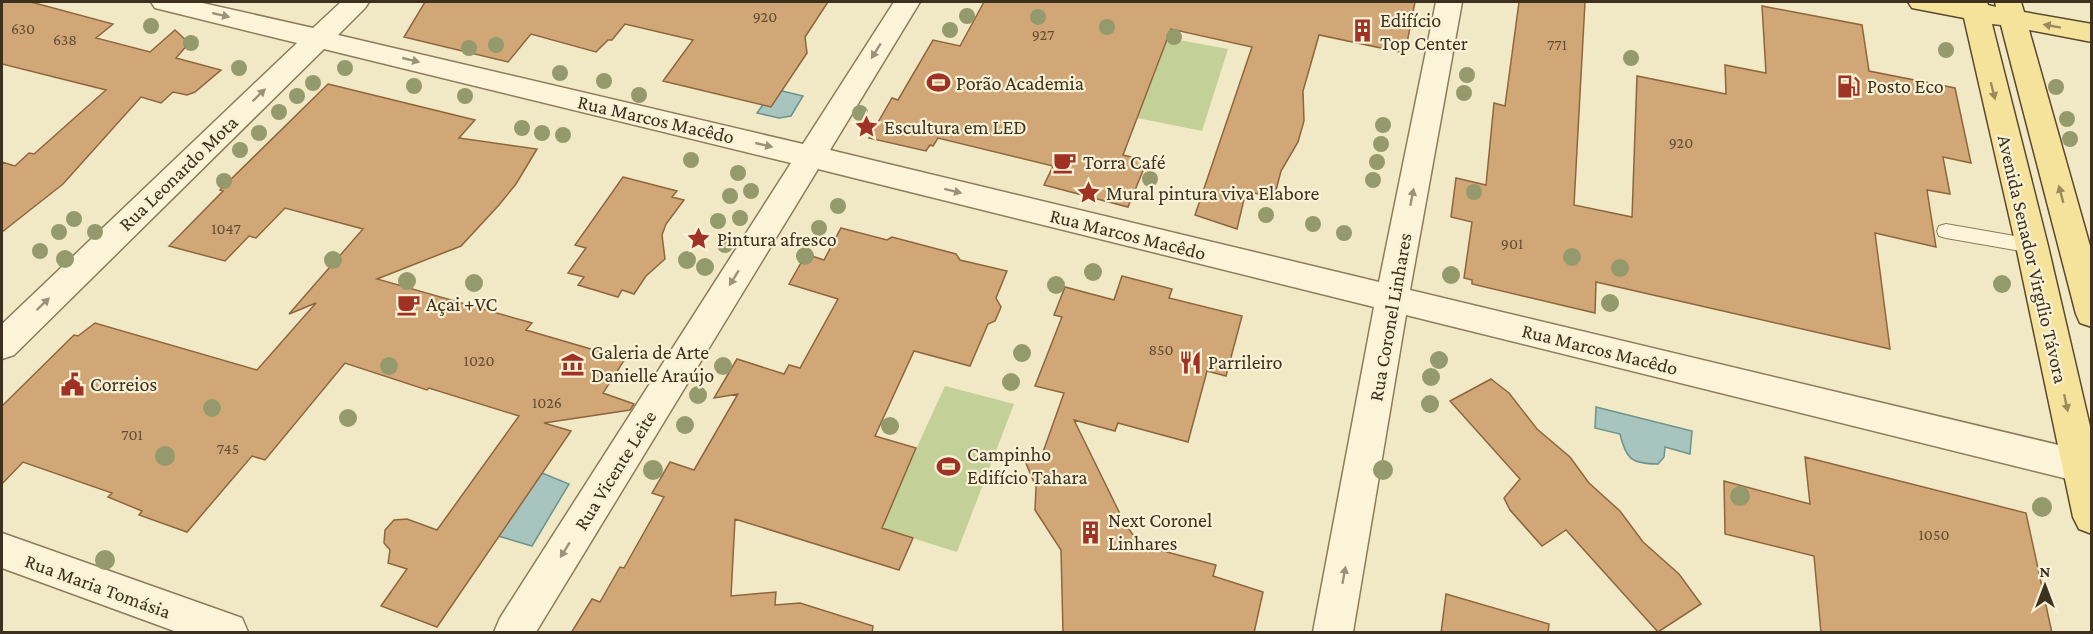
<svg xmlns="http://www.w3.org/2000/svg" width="2093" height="634" viewBox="0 0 2093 634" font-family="'Crimson Pro',serif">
<rect width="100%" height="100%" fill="#f1e9c5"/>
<path fill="#c3d097" d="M1168 38 1228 49 1202 131 1137 118Z
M945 386 1014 404 957 552 880 528Z"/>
<path fill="#a7c4bf" stroke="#6c938e" stroke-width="1.5" d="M774 89 803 96 791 116 779 118 757 113Z
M1596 407 1692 431 1690 454 1665 447 1664 457 1658 464C1631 464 1626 459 1620 434L1595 428Z
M542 473 569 484 532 546 498 536Z"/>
<path fill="#d2a778" stroke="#8e663d" stroke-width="1.5" d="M2 2H31L113 24 96 38 150 52 175 30 189 43 176 58 221 70 195 92 187 95 173 92 161 103 141 97 63 184 2 232V162L15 166 29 153 34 154 106 90 2 64Z
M425 2H828L805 37 807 53 771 107 663 81 693 40 625 24 612 40H608L596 52 531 34 508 62 404 37Z
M984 2H1415L1405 53 1319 35 1303 91 1304 121 1298 142 1281 171 1274 198 1246 191 1237 229 1195 215 1252 47 1171 29 1123 155 1147 161 1128 207 1044 185 1053 166 938 138 933 146 930 145 926 151 869 138 892 98 898 100 933 40 960 46Z
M1519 2H1585L1574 205 1632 217 1637 76 1726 94 1725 65 1766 73 1762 6 1862 25 1869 71 1955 88 1971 163 1943 157 1950 194 1927 190 1936 247 1875 233 1890 349 1596 282 1595 313 1472 284V280L1464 278 1472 222 1451 217 1456 178 1486 185 1494 103 1505 106Z
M328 84 475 120 459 138 537 149 516 184 499 205 461 246 377 279 532 323 526 330 625 359 603 393 634 404 630 410 544 423 571 431 437 627 381 606 407 569 388 563 390 550 384 543 385 530 394 520 407 519 437 530 519 416 429 388 427 390 345 363 265 460 252 456 187 532 139 515 142 511 108 497 112 493 23 462 2 484V406L74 335 78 336 95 323 257 370 316 303 289 314 363 229 285 208 256 238 249 236 225 261 169 246 223 191 220 190Z
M623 177 677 191 672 197 684 200 666 224 662 235 665 259 646 276 634 294 622 290 618 297 578 285 584 277 568 273 586 248 575 245Z
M841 228 887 240 892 237 956 254 960 260 1007 271 996 298 1001 307 995 321 988 324 970 366 914 351 875 436 916 448 882 528 913 538 899 570 735 519 731 596 776 592 775 605 800 603 873 626 872 633H571L592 599 600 602 620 567 624 568 664 497 652 493 670 462 694 470 738 394 714 398 737 359 784 374 789 365 800 368 838 299 789 284 806 254 824 260Z
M1122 276 1172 289 1169 298 1242 316 1226 376 1207 371 1188 442 1118 423 1115 431 1074 420 1124 522 1138 542 1148 547 1216 565 1213 576 1263 592 1254 633H1063L1061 550 1035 510 1036 487 1025 461 1043 452 1064 393 1035 386 1062 317 1054 315 1065 287 1114 300Z
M1491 379 1509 393 1537 429 1570 457 1589 483 1620 511 1643 542 1679 574 1701 604 1658 632 1566 530 1542 546 1510 510 1504 498 1520 479 1450 401Z
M1805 457 2026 513 2052 633H1821L1814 556 1725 534 1724 481 1810 504Z
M1446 594 1549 624 1548 633H1441Z"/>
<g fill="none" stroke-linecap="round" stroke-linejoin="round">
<defs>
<path id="lane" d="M1946 224 2032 239 2039 241 2041 246 2039 251 2032 253 1946 238 1939 236 1937 231 1939 226Z"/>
<path id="street" d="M151 2H198L313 28 341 2H369L365 8 338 35 803 144 894 2H920L830 150 1379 282 1436 2H1462L1410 290 2092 453V485L1406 315 1353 632H1313L1374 307 818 169 536 632H494L500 618 791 163 324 49 14 355 2 359V324L297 43 155 8Z
M2 533 228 613 242 618 248 632H177L2 568Z"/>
<path id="primary" d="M1908 2H1987L1988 5 1996 7 1995 2H2021L2024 12 2092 24V42L2029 30 2092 253V327L2080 323 2076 314 2001 25 1992 24 2048 246 2092 435V534L2079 529 2073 517 2016 246 1964 18 1912 8Z"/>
</defs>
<use href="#lane" stroke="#8d7b59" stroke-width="2"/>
<use href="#street" stroke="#8d7b59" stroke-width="3"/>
<use href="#primary" stroke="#5b482e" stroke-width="3"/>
<use href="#lane" fill="#fbf4d9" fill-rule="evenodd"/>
<use href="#street" fill="#fbf4d9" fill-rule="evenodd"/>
<use href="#primary" fill="#f6e39b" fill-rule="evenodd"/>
</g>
<g fill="#949a6c">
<circle cx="967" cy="16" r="8"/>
<circle cx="1038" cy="17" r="8"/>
<circle cx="151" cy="26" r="8"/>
<circle cx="1107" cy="27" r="8"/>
<circle cx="950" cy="30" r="8"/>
<circle cx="1174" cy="37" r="8"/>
<circle cx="191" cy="43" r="8"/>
<circle cx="496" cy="45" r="8"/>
<circle cx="469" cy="48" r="8"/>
<circle cx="1946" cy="50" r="8"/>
<circle cx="1631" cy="58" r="8"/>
<circle cx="239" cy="68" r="8"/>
<circle cx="345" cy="68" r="8"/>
<circle cx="560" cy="73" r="8"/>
<circle cx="1467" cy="75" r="8"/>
<circle cx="604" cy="81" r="8"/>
<circle cx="313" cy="83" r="8"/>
<circle cx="414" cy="86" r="8"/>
<circle cx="2056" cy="87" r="8"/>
<circle cx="1464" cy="93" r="8"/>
<circle cx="639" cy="95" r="8"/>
<circle cx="297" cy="96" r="8"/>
<circle cx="465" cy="96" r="8"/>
<circle cx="279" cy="112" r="8"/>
<circle cx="860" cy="113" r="8"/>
<circle cx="2067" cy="119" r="8"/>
<circle cx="1383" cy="125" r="8"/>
<circle cx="522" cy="128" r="8"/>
<circle cx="259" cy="133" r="8"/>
<circle cx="542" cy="133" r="8"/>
<circle cx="563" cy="135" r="8"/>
<circle cx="2070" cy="139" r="8"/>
<circle cx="1381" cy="144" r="8"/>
<circle cx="240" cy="150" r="8"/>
<circle cx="691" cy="160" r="8"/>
<circle cx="1377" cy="162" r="8"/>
<circle cx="738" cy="173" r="8"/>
<circle cx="1150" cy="179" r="8"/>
<circle cx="1373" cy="180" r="8"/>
<circle cx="224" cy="181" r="8"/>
<circle cx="751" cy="191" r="8"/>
<circle cx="1474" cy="192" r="8"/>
<circle cx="730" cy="196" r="8"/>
<circle cx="838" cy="206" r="8"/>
<circle cx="1266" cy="215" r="8"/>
<circle cx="740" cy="218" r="8"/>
<circle cx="74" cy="219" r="8"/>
<circle cx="718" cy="221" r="8"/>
<circle cx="1313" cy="224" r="8"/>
<circle cx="819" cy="228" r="8"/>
<circle cx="59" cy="232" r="8"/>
<circle cx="95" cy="232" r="8"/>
<circle cx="1344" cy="233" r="8"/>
<circle cx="725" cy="245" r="8"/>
<circle cx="40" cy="251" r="8"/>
<circle cx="805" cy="256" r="9"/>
<circle cx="1572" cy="257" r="9"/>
<circle cx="65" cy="259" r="9"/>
<circle cx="333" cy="260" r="9"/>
<circle cx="687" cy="260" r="9"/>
<circle cx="705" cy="267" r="9"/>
<circle cx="1620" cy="268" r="9"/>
<circle cx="1093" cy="272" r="9"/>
<circle cx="1451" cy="275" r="9"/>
<circle cx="407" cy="281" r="9"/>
<circle cx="474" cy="283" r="9"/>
<circle cx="2002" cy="284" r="9"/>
<circle cx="1056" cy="285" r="9"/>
<circle cx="1610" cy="303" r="9"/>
<circle cx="1022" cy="353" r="9"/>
<circle cx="1439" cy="360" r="9"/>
<circle cx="389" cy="366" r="9"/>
<circle cx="723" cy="366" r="9"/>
<circle cx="1431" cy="377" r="9"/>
<circle cx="1011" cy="382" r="9"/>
<circle cx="698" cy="395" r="9"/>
<circle cx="1430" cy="404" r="9"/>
<circle cx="212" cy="408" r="9"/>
<circle cx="348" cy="418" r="9"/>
<circle cx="685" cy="425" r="9"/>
<circle cx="890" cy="426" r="9"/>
<circle cx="165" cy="456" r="10"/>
<circle cx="653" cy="470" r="10"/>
<circle cx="1383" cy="470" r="10"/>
<circle cx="1740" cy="496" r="10"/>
<circle cx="2042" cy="507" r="10"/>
<circle cx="105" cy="560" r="10"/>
</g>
<defs><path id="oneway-solid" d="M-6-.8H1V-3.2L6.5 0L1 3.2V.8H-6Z" transform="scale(1.5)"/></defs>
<g fill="#9c927c">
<use href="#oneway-solid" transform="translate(221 15) rotate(13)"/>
<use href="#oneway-solid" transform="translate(876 51) rotate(122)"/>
<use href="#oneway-solid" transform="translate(411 60) rotate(13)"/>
<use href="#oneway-solid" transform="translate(259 95) rotate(-44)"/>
<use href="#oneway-solid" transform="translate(764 145) rotate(13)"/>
<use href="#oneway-solid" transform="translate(953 191) rotate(14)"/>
<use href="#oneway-solid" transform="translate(1412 197) rotate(-79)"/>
<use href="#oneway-solid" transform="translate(734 278) rotate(122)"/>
<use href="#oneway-solid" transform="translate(43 304) rotate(-44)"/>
<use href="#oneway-solid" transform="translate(565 550) rotate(122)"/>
<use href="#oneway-solid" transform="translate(1344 575) rotate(-80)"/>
</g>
<g fill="#9a8a5c">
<use href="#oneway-solid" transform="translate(2052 26) rotate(-170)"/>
<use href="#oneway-solid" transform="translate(1993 91) rotate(76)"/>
<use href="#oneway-solid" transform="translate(2061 194) rotate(-105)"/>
<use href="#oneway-solid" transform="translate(2066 403) rotate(78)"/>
</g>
<defs>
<symbol id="building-bare" viewBox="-9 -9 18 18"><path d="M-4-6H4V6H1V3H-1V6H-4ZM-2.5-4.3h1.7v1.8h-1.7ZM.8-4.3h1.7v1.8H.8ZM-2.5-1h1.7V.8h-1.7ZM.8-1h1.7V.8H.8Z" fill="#a03225" stroke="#f8f1d5" stroke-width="2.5" paint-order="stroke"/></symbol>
<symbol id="stadium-bare" viewBox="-9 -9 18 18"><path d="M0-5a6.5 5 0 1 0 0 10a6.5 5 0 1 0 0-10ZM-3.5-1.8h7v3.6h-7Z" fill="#a03225" stroke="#f8f1d5" stroke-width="2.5" paint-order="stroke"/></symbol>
<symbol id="fuel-bare" viewBox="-9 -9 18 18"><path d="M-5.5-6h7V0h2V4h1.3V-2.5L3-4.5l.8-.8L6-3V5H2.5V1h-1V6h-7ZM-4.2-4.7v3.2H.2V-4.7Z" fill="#a03225" stroke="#f8f1d5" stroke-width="2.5" paint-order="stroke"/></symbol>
<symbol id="sight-bare" viewBox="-9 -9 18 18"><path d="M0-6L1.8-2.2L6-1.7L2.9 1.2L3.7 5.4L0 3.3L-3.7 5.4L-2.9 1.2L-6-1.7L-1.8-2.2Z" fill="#a03225" stroke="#f8f1d5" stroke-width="2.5" paint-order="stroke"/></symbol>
<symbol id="cafe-bare" viewBox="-9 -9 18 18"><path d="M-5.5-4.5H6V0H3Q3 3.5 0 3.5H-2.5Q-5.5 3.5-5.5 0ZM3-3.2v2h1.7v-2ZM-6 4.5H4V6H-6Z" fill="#a03225" stroke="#f8f1d5" stroke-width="2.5" paint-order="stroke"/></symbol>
<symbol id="restaurant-bare" viewBox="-9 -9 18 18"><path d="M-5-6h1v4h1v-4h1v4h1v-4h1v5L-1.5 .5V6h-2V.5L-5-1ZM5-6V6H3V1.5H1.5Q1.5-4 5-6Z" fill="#a03225" stroke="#f8f1d5" stroke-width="2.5" paint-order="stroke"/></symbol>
<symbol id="museum-bare" viewBox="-9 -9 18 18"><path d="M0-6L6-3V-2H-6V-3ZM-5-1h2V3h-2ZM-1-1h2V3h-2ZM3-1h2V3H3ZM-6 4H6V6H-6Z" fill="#a03225" stroke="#f8f1d5" stroke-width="2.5" paint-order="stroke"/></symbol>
<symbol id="civic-bare" viewBox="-9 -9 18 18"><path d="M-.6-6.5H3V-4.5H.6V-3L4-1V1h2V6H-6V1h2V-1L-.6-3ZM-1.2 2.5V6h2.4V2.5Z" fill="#a03225" stroke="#f8f1d5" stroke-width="2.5" paint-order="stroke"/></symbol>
</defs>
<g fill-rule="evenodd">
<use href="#building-bare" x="1346" y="14" width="33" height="33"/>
<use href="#stadium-bare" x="922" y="66" width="33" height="33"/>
<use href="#fuel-bare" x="1832" y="70" width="33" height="33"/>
<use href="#sight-bare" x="850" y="110" width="33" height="33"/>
<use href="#cafe-bare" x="1048" y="146" width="33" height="33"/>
<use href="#sight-bare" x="1072" y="176" width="33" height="33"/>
<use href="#sight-bare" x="682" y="222" width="33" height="33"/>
<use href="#cafe-bare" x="392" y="288" width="33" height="33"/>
<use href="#restaurant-bare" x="1174" y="346" width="33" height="33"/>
<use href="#museum-bare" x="556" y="348" width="33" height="33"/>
<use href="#civic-bare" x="56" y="368" width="33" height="33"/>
<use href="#stadium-bare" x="932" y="450" width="33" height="33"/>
<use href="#building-bare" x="1074" y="516" width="33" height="33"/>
</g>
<g text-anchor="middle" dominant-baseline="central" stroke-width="4.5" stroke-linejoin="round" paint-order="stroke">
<g font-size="16" fill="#624e34">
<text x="765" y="16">920</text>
<text x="23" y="28">630</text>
<text x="1043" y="34">927</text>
<text x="65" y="39">638</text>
<text x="1557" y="44">771</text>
<text x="1681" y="142">920</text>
<text x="226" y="228">1047</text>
<text x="1512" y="243">901</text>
<text x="1161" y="349">850</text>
<text x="479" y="360">1020</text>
<text x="547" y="402">1026</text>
<text x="132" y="434">701</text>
<text x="228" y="448">745</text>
<text x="1934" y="534">1050</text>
</g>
<g font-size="20" fill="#3d301e" stroke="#f8f1d5" text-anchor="start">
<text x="1380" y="20">Edifício<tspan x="1380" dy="23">Top Center</tspan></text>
<text x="956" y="83">Porão Academia</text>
<text x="1867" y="86">Posto Eco</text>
<text x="884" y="127">Escultura em LED</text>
<text x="1083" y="162">Torra Café</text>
<text x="1106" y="193">Mural pintura viva Elabore</text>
<text x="717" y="239">Pintura afresco</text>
<text x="426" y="304">Açai +VC</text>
<text x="591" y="352">Galeria de Arte<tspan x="591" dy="23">Danielle Araújo</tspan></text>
<text x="1208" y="362">Parrileiro</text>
<text x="90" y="384">Correios</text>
<text x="967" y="454">Campinho<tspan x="967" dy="23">Edifício Tahara</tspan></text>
<text x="1108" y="520">Next Coronel<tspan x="1108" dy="23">Linhares</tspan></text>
</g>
<g font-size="20" fill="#3d301e" stroke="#f8f1d5">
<text transform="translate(656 119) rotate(13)">Rua Marcos Macêdo</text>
<text transform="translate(178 173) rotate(-44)">Rua Leonardo Mota</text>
<text transform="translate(1128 234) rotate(14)">Rua Marcos Macêdo</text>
<text transform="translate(2033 259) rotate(77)">Avenida Senador Virgílio Távora</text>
<text transform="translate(1390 317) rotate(-80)">Rua Coronel Linhares</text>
<text transform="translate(1600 349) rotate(14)">Rua Marcos Macêdo</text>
<text transform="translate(615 470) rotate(-58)">Rua Vicente Leite</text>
<text transform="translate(98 586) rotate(20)">Rua Maria Tomásia</text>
</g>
</g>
<rect width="2093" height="634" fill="none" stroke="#3d301e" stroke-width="6"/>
<g transform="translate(2045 586)" stroke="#f8f1d5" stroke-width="4.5" paint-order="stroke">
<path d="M0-4.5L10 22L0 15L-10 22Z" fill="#3d301e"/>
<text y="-9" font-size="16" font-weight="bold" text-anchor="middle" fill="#3d301e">N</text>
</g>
</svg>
